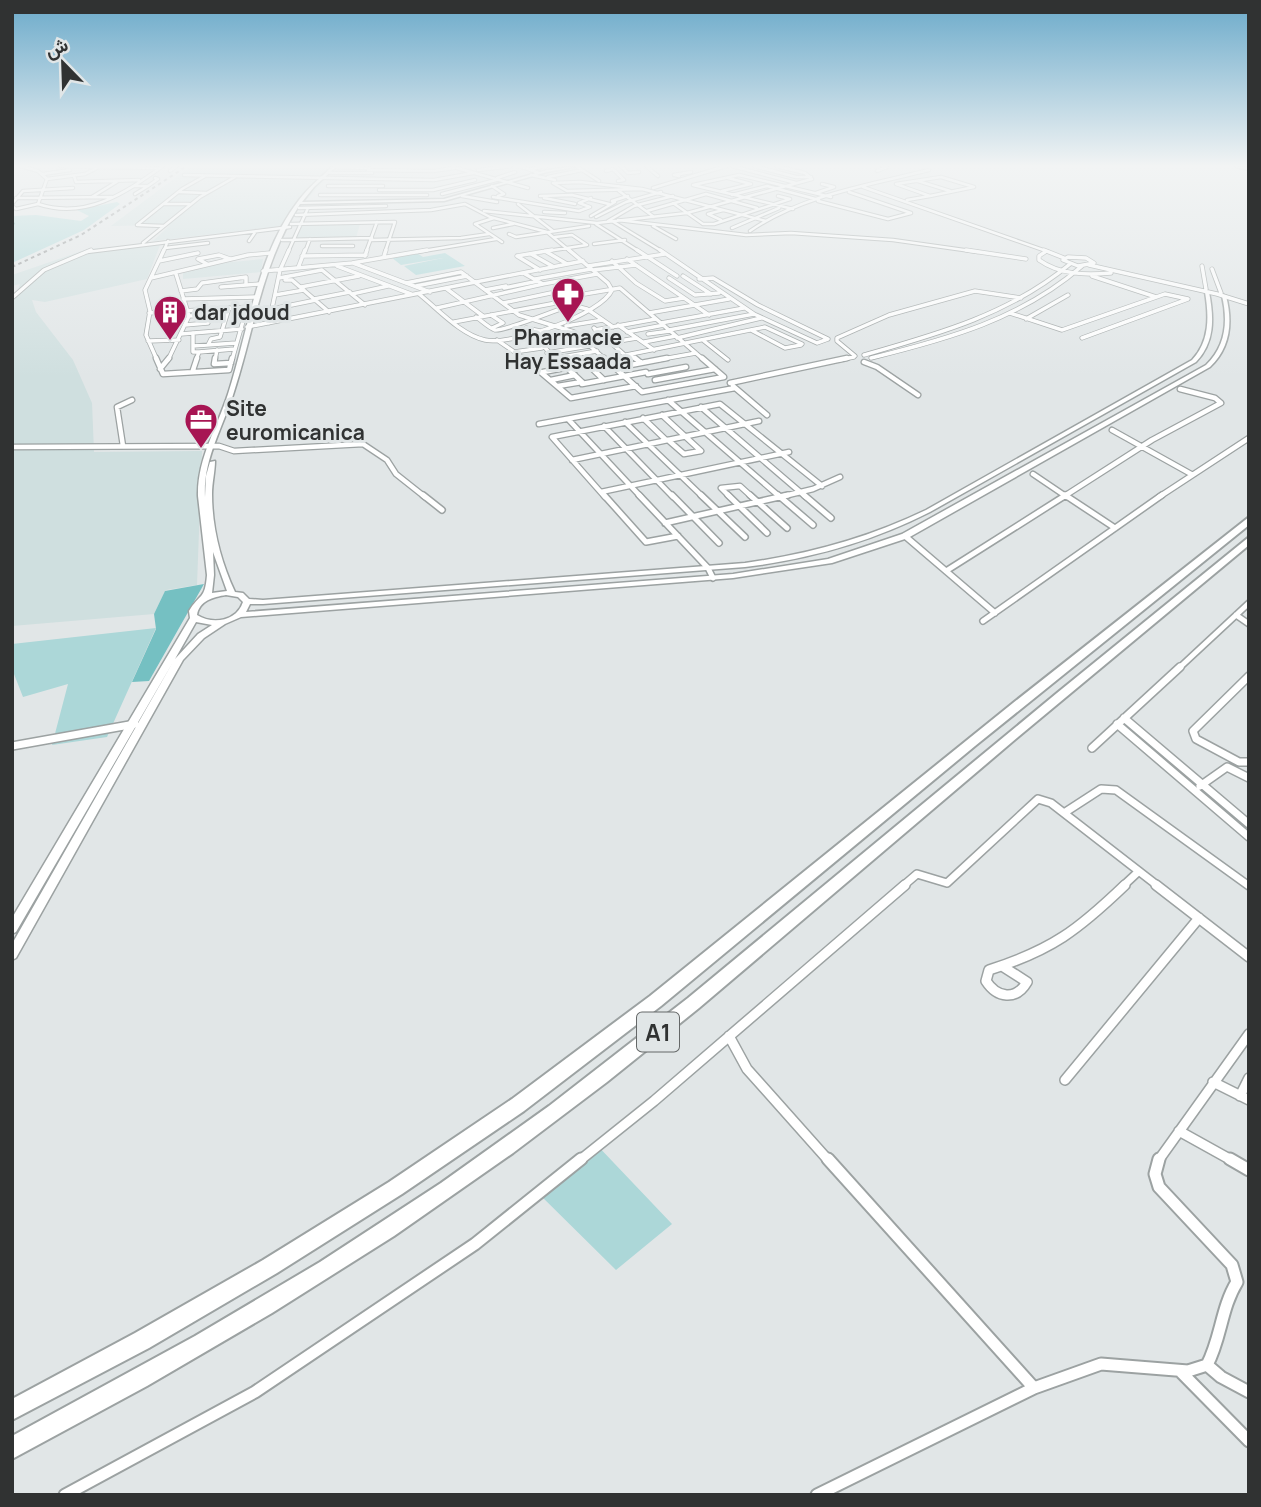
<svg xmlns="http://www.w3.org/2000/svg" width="1261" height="1507" viewBox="0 0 1261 1507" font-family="Manrope,Vazirmatn,sans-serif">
<rect width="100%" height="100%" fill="#e1e6e7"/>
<path fill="#cfdfdf" d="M191 166H337L283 226 153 241 170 225 111 226Z
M360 224 356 238 293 240 300 225Z
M160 245 147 279 45 302 32 300 36 312 73 360 92 403 94 452 202 451 197 585 166 590 154 614 12 626V307L20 284 12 286V275L88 249Z
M263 259 261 272 183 279V273L221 263Z"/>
<path fill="#acd7d8" d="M117 202 120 204 84 230 12 263V216L36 215 81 221 89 216 77 210Z
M417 253 423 257 445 253 465 266 416 275 404 266 443 258 401 265 391 257Z
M156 628 107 737 52 745 68 684 23 697 12 669V644Z
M594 1142 672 1224 616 1270 534 1189Z"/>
<path fill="#75c0c2" d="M204 584 149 681 132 682 156 629 154 614 165 591Z"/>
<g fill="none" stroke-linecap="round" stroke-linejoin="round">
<path fill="#509a9d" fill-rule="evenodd" d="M12 218 15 224 12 226Z"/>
<defs>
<path id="street-far6" d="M21 166 38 171 47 179 38 204C86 220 125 193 163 166
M60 166 158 168
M519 166 539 173
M576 166 599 181
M621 166 628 173 639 172
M646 166 658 176
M732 166 796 183
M754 166 796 177H811
M336 167 369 168
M453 167 528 188
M531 169 546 166
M368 170 433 171 454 168
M478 170 511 166
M170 171 177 166
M606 171 613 169 624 180 618 181
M877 171 887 167 882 166
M330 173H372
M43 174 70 170
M184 175 434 180 473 173
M531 175 555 180
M74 176 76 182 139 180
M679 176 674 175 691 172
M548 177 582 170
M941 177 974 187 930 196 896 184Z
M497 178 515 172
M47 179 85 174 97 168
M918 181 950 191
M580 182 642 189 567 191 553 183Z
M135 186H148L135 194
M148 186 158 179 155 178
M328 186H383
M492 186 504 194 498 196
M863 187 1049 252
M653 188 726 166
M642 189 766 221
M379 190H433L475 180
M619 191 654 217
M722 191 751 184 728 178
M179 192 206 193
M816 193 834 187 822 184
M442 194 496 180
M320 195H427
M732 195 767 186 819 200
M462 196 497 202
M540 196 572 195 609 204
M92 197 118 181
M493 197 579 211 590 207 579 203 591 198
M16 198 112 197
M544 198 575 204
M907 200 930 196
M818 201 888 219 911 213 849 192
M673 203 703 224
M12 204 23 191 73 188
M164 204H189
M518 204 553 231
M12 206 16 209 38 204
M299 208 386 206
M793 209 693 185 739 175 831 197
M484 211 597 223 687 213 812 179 805 173 776 166
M647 211 706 194 757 208
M544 212 565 213
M296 215 431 210 465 204 490 217 547 232 571 252
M591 216 615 202 612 201 628 196
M596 217 626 202 661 192
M494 218 475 224 502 242
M618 220 746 235 791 233 893 240 978 252
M721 220 708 214 723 210
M608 221 634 206 673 196
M612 221 663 252
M291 224 395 222 385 252
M596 224 640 252
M703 224H714L790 199 778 196
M164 226 137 225 182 189 205 176
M653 226 676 239
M493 228 513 224
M732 228 779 208
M750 231C802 195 869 185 929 170
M509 234 516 237 589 226
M282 240 372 238
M371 240 461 238 489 234
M249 241 256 231
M143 243 200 197 235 177
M594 244 625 240
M322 246H353
M165 248 208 243
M87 252 290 227
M163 252 168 241
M288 252 308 208
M305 252 310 239
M366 252 377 222
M417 252 496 239
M541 252 587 245 572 235 555 237"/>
<path id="street-far5" d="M637 250 677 276
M660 250 754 314 817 343 828 339
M966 250 1026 259
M1044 250 1064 258
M545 251 567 264
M1045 252 1039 256V260C1060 275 1086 275 1111 273
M531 254 554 267
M302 256 366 255
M365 256 367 250
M384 256 386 250
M517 256 552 250
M517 256 540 270
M1068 257 1086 258 1094 263 1078 266 1063 260Z
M627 259 709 315
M159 261 198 253
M612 261 636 283 665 301 684 298
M353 263 430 292
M207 264 198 259 219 255 230 259
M1089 265 1217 294 1249 304
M337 266 411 294
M588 266 665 254
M1202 266 1206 289
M298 268 305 250
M1212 269 1221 293
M593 270 636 265
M263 271 352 263 427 250
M683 276 711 294
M1092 276 1156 297
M151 278 248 255 270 253
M279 278 322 270 365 305
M669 278 695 295 719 293
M535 279 591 269
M699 279 713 278 758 305 828 339
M285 280H292L329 312
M406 283 461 272 519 315 574 332 606 360
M543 284 597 274
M416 286 467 276
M221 287 259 284
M301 287 359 276
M504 288 538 281
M447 289 483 316
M485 290 506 286
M181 291 197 289 202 283 246 277V285
M352 294 388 286
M419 294C438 309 461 335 485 340 511 346 602 314 612 290L608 283 569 250
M275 295 304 290
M12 298 44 270 91 250
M183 299 256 297
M314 299 350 292
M555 299 620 288 704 360
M503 303 579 287
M567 304 587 309 613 327
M437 308 543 284 525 274
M272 309 316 300
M149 313 249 307
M649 313 729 299
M1010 313 1062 330 1165 294 1188 299 1082 338
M491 315 503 323 492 328
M189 316 227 314
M476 317C482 321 489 328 495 330 503 332 558 309 572 305
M1026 319 1068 295
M454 322 561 302
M269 323 280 270 289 250
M661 323 744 308
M185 325 208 323
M618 325 654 350
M566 326 603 320
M247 327 583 261
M526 328 540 331
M594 328 627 357
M595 330 656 319
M669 330 754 314
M751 330 785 348 801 345
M627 332 664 325
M193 333V352H199L196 360
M181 334 242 329
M533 334 556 360
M648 334 670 331
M677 338 761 318
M497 340 526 360
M148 341 179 340
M704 341 728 360
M644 342 676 336
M208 345 211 339 220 337 229 308
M544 345 582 339
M193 346 236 343
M199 352 234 349
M514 352 542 348
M547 353 637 338
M577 355 583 360
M626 355 765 327 802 344
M864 355C938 334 1010 314 1070 264
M855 356 837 341V338L889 315 975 291 1021 298
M556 358 597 351
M871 358C948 339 1021 319 1082 266
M157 360 146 335 150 311 145 290 164 250
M168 360 189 316 176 274
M215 360 217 350
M232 360 247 307
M608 360 631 356 637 360
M657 360 696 353
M839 360 854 357"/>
<path id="street-far4" d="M156 358 163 374 229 370 232 358
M215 358 214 364 231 363
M524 358 571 398 636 386
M553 358 561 362 583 383
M581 358 604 380
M604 358 642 392 724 377 702 358
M635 358 640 362
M864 362 877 367 918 395
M615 368 667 358
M160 369 169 358
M193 370 197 358
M543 372 618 358
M648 374 686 367
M551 380 575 375
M655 380 715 369
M730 383 847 358
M582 384 646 372
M558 386 582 382
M733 386 767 415
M668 400 780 497
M701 407 806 497
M662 415 701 451 684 454 668 440
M643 418 666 440
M568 419 641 497
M625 422 703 497
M539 424 735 388
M604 426 673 497
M1112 430 1191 474
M123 446 117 407 132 400
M12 447 219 446 234 451 363 444 387 460 396 474 425 497
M572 460 759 421
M1033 474 1067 497
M601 492 789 452
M605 497 552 437 720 404 822 486
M730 497 721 488 740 486 752 497
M780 497 813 489 840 477
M1063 497 1152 440 1221 403 1215 398 1180 389
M1159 497 1249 438"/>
<path id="street-far3" d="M423 495 442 510
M604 495 646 542 678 536
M639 495 708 568 713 578
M672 495 719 543
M701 495 745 537
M728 495 767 533
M750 495 787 528
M778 495 813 525
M804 495 831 518
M1065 495 1115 528
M665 523 788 495
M905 536 995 613
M946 571 1066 495
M1236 615 1249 624
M983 621 1162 495
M1178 669 1249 603"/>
<path id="street-far2" d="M1249 676 1193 731 1196 739 1239 762H1249
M1124 718 1249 824
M1117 724 1249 837
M12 746 135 724
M1092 748 1180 667
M1200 786 1227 767 1249 778
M1064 813 1101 789 1116 790 1249 886
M903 886 917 874 947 883 1038 799 1051 803 1158 886
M1123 886 1138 872"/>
<path id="street-far1" d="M1156 885 1249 957
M1002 966 1027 982C1016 1001 997 998 986 981L989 970C1052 950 1078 930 1125 885
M729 1036 747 1069 829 1161
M1065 1080 1199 918
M1213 1082 1249 1100
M1240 1096 1249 1078
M1179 1131 1233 1161
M579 1161 654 1101 905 885
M1158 1161 1249 1034"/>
<path id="street" d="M828 1159 1034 1388
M1230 1159 1249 1170
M1207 1365 1221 1377 1249 1392
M1180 1371 1249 1441
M65 1495 255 1392 475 1244 581 1159
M817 1495 1034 1388 1101 1364 1188 1371 1207 1365C1221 1339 1221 1308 1237 1282L1232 1265 1159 1187 1155 1174 1159 1159"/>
<path id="secondary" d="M333 166H337L314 187 302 202 444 199 547 170 579 166 547 172 444 201 300 204C261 265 255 328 233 395 222 429 203 460 205 497L206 476 210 462 215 461C215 471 212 483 212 494 212 528 221 562 235 592L243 593 249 599 263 600 745 563C809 554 868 538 926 510L1192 360C1210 341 1209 316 1205 292L1207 291 1209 292C1214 318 1215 342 1196 362L930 512C871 542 810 559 745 567L263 604H250L246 612 733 574 828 559 902 534 1206 365C1226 346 1228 321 1222 296L1224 295 1226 296C1233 323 1230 348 1210 367L908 538 832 563 733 578 241 617 225 624 204 638 183 660 16 958 12 960V944L173 662 16 932 12 934V918L190 618 189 611C200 593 205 600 207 575L198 496C197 459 217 428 228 394 249 329 257 254 299 200 309 187 321 177 333 166ZM213 552 227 591 212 593 214 575ZM226 595 238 597 243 602C237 621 213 625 197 615 199 601 213 597 226 595ZM196 622 212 625 198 634 175 659Z
M1235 166 1249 168V170L1236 167Z"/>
<path id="highway" d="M1249 517V525L975 746 661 1006 524 1111 402 1194 277 1273 149 1348 12 1420V1399L135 1333 263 1260 389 1182 512 1099 650 996 1013 703Z
M1249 537V545L1018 737 699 1008 607 1082 513 1153 394 1236 272 1313 147 1386 12 1459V1436L195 1336 320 1262 441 1183 549 1106 688 998 1057 693Z"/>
</defs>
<use href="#street-far6" stroke="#9ca2a2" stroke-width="4.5"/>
<use href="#street-far5" stroke="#9ca2a2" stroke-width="5"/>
<use href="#street-far4" stroke="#9ca2a2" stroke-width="7"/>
<use href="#street-far3" stroke="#9ca2a2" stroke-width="8"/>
<use href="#street-far2" stroke="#9ca2a2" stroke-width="10"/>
<use href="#street-far1" stroke="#9ca2a2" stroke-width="12"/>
<use href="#street" stroke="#9ca2a2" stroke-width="15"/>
<use href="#secondary" stroke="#9ca2a2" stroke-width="3"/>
<use href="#highway" stroke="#9ca2a2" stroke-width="4"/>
<use href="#street-far6" stroke="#fff" stroke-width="2.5"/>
<use href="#street-far5" stroke="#fff" stroke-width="3.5"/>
<use href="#street-far4" stroke="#fff" stroke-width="4.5"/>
<use href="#street-far3" stroke="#fff" stroke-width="5"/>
<use href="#street-far2" stroke="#fff" stroke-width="7"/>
<use href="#street-far1" stroke="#fff" stroke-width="9"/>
<use href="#street" stroke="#fff" stroke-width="11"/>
<use href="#secondary" fill="#fff" fill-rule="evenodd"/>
<use href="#highway" fill="#fff" fill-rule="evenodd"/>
<path stroke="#8c8f90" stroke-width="2" stroke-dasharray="3.5 3.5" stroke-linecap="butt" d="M12 267 81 235 187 166"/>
</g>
<linearGradient id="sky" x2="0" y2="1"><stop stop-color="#6baaca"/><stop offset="0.44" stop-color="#f2f4f4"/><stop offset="1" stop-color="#f2f4f4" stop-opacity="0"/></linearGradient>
<rect width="1261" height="377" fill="url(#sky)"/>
<defs>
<symbol id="pharmacy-pin" viewBox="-11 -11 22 30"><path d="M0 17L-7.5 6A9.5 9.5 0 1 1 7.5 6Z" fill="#a71553" stroke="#e1e6e7"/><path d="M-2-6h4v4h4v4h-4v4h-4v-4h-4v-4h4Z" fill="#fff"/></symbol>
<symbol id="building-pin" viewBox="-11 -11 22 30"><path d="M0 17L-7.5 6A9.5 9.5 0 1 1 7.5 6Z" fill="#a71553" stroke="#e1e6e7"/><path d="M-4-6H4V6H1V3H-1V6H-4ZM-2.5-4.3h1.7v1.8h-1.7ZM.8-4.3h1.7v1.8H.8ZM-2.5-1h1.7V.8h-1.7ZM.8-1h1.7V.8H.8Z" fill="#fff"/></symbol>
<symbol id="office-pin" viewBox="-11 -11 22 30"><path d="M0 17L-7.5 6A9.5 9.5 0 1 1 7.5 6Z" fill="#a71553" stroke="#e1e6e7"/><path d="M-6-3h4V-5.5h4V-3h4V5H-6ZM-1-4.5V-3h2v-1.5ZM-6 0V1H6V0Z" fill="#fff"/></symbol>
</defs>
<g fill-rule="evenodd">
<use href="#pharmacy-pin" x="549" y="275" width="38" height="52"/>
<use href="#building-pin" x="151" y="293" width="38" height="52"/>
<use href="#office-pin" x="182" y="401" width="38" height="52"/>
</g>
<g text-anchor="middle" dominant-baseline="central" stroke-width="6" stroke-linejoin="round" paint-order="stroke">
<g font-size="21" font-weight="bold" fill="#303232" stroke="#e1e6e7" text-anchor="start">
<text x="194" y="312">dar jdoud</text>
<text x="568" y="337" text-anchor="middle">Pharmacie<tspan x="568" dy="24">Hay Essaada</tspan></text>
<text x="226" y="408">Site<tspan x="226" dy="24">euromicanica</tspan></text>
</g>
<rect fill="#e1e6e7" stroke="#656868" stroke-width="2" x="637" y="1012.5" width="42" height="39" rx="5"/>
<g font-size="23" font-weight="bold" fill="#303232">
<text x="658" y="1032">A1</text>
</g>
</g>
<rect width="1261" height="1507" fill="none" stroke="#303232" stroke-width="28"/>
<g transform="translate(63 63) rotate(337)" stroke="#e1e6e7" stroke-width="5" paint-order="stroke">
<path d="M0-5L12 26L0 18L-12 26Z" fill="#303232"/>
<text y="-10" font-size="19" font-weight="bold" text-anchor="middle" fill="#303232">ش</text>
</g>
</svg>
